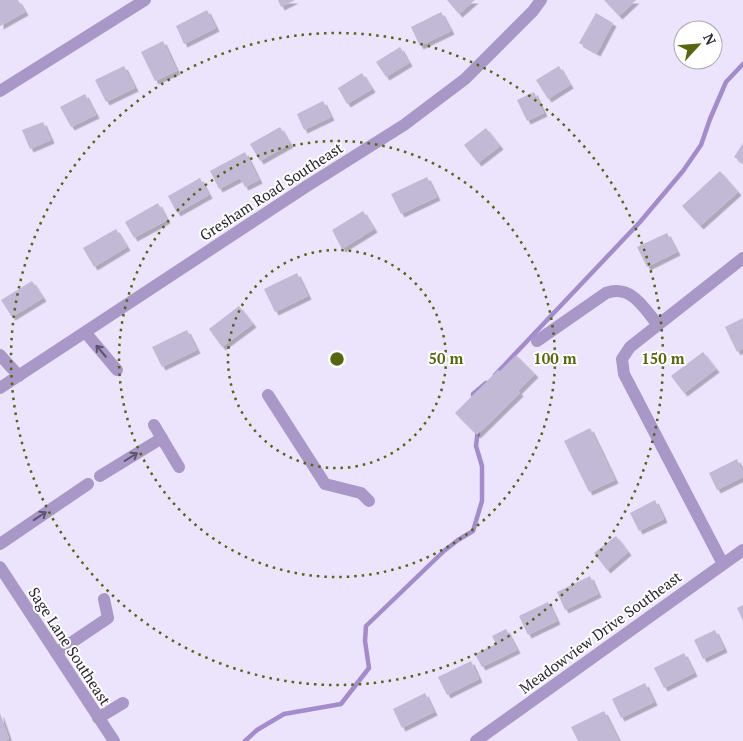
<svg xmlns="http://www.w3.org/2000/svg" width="743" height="741" viewBox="0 0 743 741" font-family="'PT Serif',serif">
<defs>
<filter id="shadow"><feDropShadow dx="3.5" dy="3.5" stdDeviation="0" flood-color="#0004"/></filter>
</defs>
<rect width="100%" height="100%" fill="#ece4fc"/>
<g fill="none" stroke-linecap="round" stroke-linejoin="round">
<path stroke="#a38bcd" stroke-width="4.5" d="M495 375 640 222 683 171 701 145 710 119 726 82 743 64
M474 399 473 394 486 383
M245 741 257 730 284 714 341 704 369 668 365 641 366 626 444 551 458 540 473 531 482 501V466L476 446 478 429"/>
</g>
<path fill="#c2b9d6" filter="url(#shadow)" d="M0 0H18L25 12 0 26Z
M278 0H295L281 7Z
M447 0H475L459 14Z
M604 0H636L619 16Z
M207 10 216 28 184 44 176 26Z
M441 12 451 31 420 46 411 27Z
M596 13 613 23 597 53 579 43Z
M163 41 177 71 155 81 141 52Z
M400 47 409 63 386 77 376 62Z
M124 66 135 88 106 102 95 80Z
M559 66 570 85 548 99 536 80Z
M362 73 372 89 347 104 338 88Z
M534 92 544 113 527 121 517 100Z
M85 94 96 115 71 127 60 107Z
M323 101 331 117 304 130 297 114Z
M43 122 51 140 30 149 22 130Z
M280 127 290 144 260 161 250 144Z
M486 128 500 146 478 163 464 145Z
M743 143V163L734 157Z
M245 152 259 180 245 187 240 178 219 189 210 171Z
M720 171 738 192 700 226 682 206Z
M427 177 437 197 401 214 391 194Z
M200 178 209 195 177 213 168 196Z
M158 203 167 220 134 238 125 222Z
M363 211 374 229 342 249 332 230Z
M116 229 127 247 94 267 83 248Z
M667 233 677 252 647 267 637 247Z
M297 273 308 296 275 312 264 289Z
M32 281 43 298 12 317 1 300Z
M239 306 253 324 222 347 209 329Z
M743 318V348L737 352 725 327Z
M187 330 197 350 162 367 152 347Z
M703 352 716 369 684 393 671 376Z
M516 355 535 374 518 391 520 393 477 435 455 413 498 370 500 371Z
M590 428 615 480 589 492 564 441Z
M737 459 743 473V477L717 490 709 473Z
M655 500 664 519 639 531 630 513Z
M616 536 628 552 607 570 594 553Z
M590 576 598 594 565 610 557 592Z
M548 602 557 621 528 635 519 616Z
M743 605V621L737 608Z
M506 629 517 650 482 667 475 654 496 644 492 636Z
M715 630 724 649 703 659 694 640Z
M684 653 694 673 664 688 654 668Z
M471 661 479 679 447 695 438 677Z
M645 683 654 702 621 718 612 699Z
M425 693 434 712 402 728 393 709Z
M604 711 619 741H578L571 727Z
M0 713 9 739 4 741H0Z"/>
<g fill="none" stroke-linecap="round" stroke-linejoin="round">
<path stroke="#a897c7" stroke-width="12" d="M0 91 145 0
M85 332 117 370
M537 341 606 293C631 284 644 308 658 325
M0 355 19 376
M0 388 307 186 404 125 465 79 533 11 541 0
M268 395 325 484 361 493 369 501
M154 425 179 467
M100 476 162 438
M0 544 88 484
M723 564 624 374 622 359 630 347 743 258
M0 567 114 741
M56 653 108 618 104 599
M98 718 123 703
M476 741 743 550"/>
</g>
<defs><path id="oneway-shaft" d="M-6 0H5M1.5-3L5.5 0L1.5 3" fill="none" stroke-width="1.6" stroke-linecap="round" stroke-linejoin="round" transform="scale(1.25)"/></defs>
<g stroke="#5c536d">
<use href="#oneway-shaft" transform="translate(101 351) rotate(-130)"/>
<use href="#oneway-shaft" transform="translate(131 457) rotate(-32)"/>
<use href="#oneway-shaft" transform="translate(40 516) rotate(-34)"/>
</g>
<g fill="none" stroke="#56660e" stroke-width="2.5" stroke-dasharray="2.5 5">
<circle cx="337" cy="359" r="109"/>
<circle cx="337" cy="359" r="218"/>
<circle cx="337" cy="359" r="326"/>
</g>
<g text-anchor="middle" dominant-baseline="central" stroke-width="4" stroke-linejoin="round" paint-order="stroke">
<g font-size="15" fill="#2a2631" stroke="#fff">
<text transform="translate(271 191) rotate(-33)">Gresham Road Southeast</text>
<text transform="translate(600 632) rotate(-36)">Meadowview Drive Southeast</text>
<text transform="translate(70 646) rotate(57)">Sage Lane Southeast</text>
</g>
</g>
<circle cx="337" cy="359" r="8" fill="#56660e" stroke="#fff" stroke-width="2.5"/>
<g font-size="15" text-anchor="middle" font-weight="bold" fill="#56660e" stroke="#fff" stroke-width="4" stroke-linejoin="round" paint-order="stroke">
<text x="446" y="364">50 m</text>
<text x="555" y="364">100 m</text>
<text x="663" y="364">150 m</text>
</g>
<g transform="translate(698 45) rotate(64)"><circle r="24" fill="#ffffff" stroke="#aaa8ad"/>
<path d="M0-4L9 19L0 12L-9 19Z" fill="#56660e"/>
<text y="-8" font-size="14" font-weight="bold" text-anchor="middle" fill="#2a2631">N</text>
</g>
</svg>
